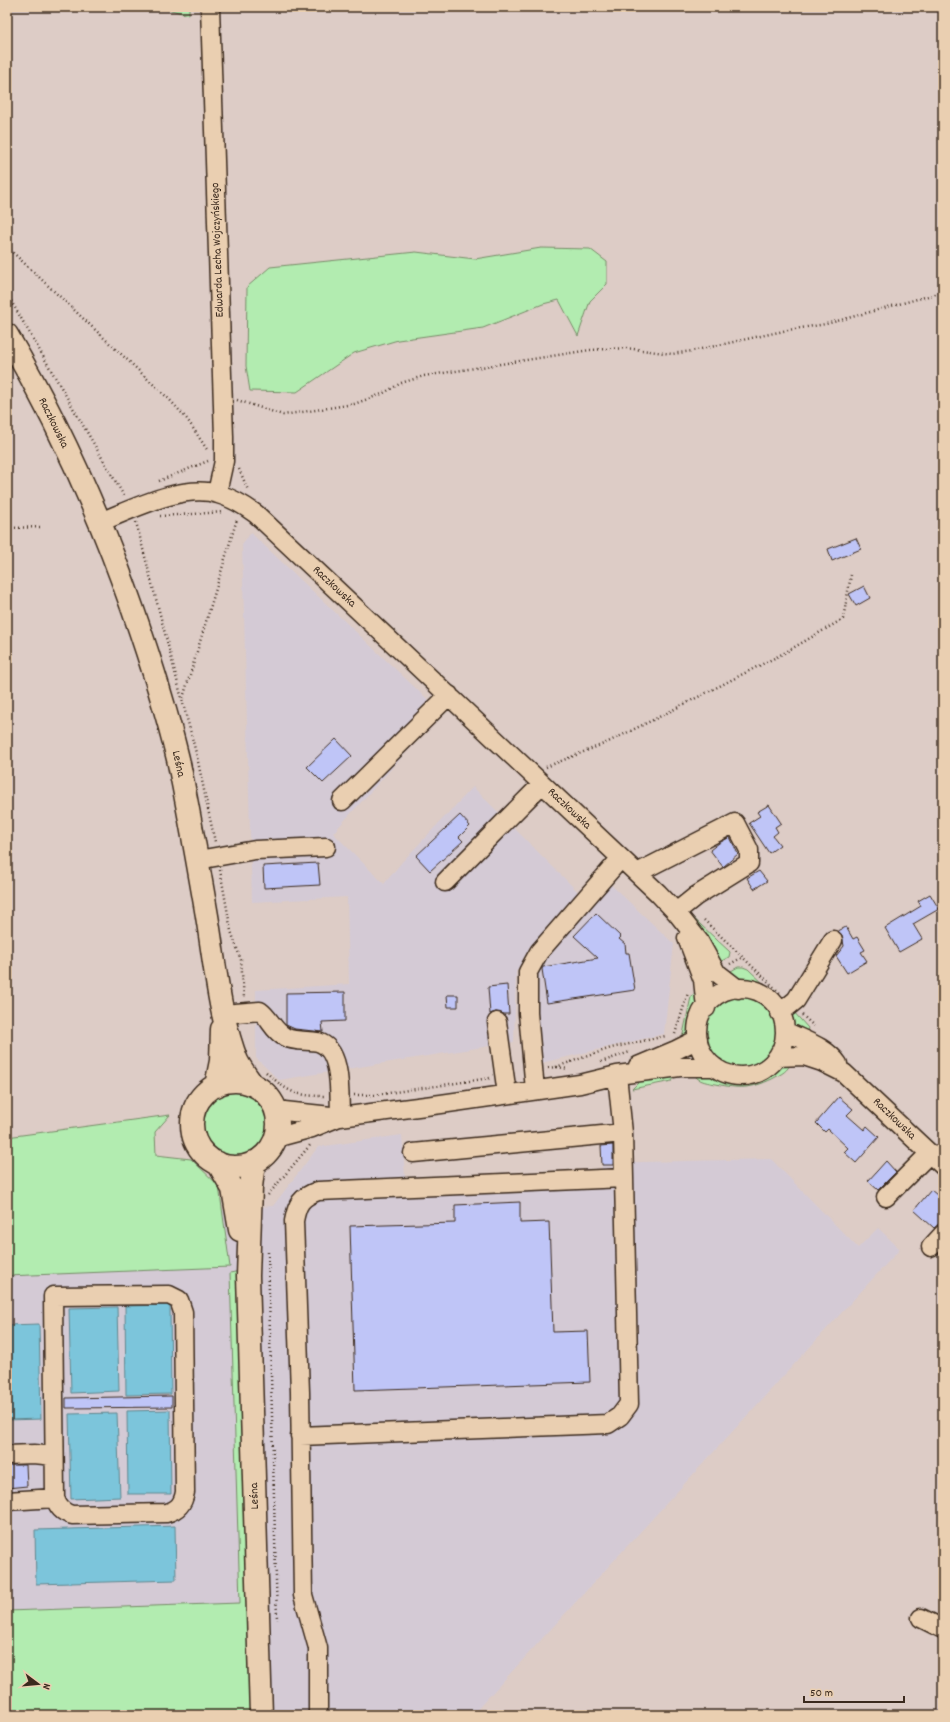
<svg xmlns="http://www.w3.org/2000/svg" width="950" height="1722" viewBox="0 0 950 1722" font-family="Dekko,sans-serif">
<rect width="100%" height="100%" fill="#ddccc6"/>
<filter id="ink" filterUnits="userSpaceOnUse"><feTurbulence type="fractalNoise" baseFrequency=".025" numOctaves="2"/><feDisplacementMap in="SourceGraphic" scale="8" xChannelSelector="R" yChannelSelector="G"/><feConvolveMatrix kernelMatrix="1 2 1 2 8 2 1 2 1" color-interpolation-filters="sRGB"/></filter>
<g filter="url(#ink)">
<path fill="#d4cad5" d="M251 533 442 713 333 833 384 884 402 862 473 787 578 892 530 947 516 972 514 1042 279 1080 256 1058V990L349 984 347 897 252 902 242 544Z
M609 883 674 944 664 1034 541 1063 531 974Z
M402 1135 405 1177 602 1171V1163L771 1159 858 1248 878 1228 900 1249 472 1715H7V1229L273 1206 318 1147Z"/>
<path fill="#b2ecb0" stroke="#768b67" d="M164 7H189V15L164 8Z
M541 248 590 249 607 262V284L590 301 578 336 559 300 543 304 483 328 398 340 354 353 297 392 250 391 246 366 247 287 270 267 416 252 475 259Z
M687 912 730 952 729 957 716 964Z
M738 967H743L748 969 785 1004H782C761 981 749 987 724 975Z
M700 987 699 1001 688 1031 682 1039 691 997Z
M697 1032a44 44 0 1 1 88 0a44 44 0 1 1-88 0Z
M793 1011 808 1028 805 1037C798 1031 791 1026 789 1017Z
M792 1061C787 1072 783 1073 772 1079 751 1089 739 1089 716 1084 704 1082 696 1081 691 1070L710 1073 726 1082 741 1084 753 1082 765 1077 782 1064Z
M676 1075 672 1081 632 1089 641 1080Z
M202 1125a33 33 0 1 1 66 0a33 33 0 1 1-66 0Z
M170 1115 155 1132 156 1155 191 1159 219 1186 230 1267 7 1276V1137Z
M240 1271 252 1715H7V1611L240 1603 230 1273Z"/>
<path fill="#7bc5db" stroke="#61878f" d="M170 1305 171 1394 126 1395 125 1306Z
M117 1307 119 1391 71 1393 69 1308Z
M39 1324 41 1419 7 1420V1325Z
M170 1410 171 1494H128L127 1411Z
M117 1413 120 1497 71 1499 69 1414Z
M175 1526 176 1580 36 1584 35 1530Z"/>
<path fill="#bfc5f7" stroke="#3b2a1e" d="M856 538 861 549 832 561 828 549Z
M864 586 870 598 856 606 849 594Z
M336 739 352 756 323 783 307 767Z
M769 805 781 823 775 827 778 832 773 836 780 845 769 853 749 823 760 816 757 812Z
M460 815 470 826 459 837 463 841 430 871 416 856Z
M730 837 738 854 723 867 710 850 719 843Z
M318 863 320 885 264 888 263 866Z
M759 871 767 881 754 889 747 878Z
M930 894 939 909 913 924 922 939 899 952 885 928 921 906 918 901Z
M596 913 621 937 619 939 625 944 626 953H629L635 990 547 1003 542 969 543 967 598 958 574 936Z
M846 927 853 939 857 937 865 950 861 952 867 961 847 973 836 956 844 946 842 935 838 931Z
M507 985 509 1014H504L496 1012 490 1014 488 987Z
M345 992V1021L322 1022 323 1032 295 1029 286 1025V993Z
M447 995H458V1007H448Z
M839 1097 853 1109 847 1115 864 1130 867 1126 879 1137 856 1163 844 1152 848 1148 828 1129 825 1132 816 1123Z
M613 1145V1165H602L601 1146Z
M886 1161 896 1172 878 1190 868 1181Z
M931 1190 943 1200V1220L934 1228 914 1210Z
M520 1202V1223L549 1222 553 1332 588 1331 590 1382 355 1390 350 1226 455 1223V1205Z
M172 1396V1407L66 1408V1398Z
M7 1465H26L27 1486 7 1488Z"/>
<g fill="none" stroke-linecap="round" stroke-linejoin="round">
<defs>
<path id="minor" d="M210 7 224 437V461L217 493
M100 522C133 509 183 483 218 494 232 498 245 506 256 514L658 893 676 912 699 941 716 972 738 989
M342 801 449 695
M198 860 255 850 326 847
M637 873 735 823 749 850V863L696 896 676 912
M445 882 542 784
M687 938 703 980 706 1008
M697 1032a44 44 0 1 1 88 0a44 44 0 1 1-88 0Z
M780 1013 796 1000 833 940
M223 1014 260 1011C270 1018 273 1031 285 1037 294 1042 308 1040 318 1042 343 1049 339 1096 340 1117
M497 1022 507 1094
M785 1031C803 1040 827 1047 838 1064
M777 1057 804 1056 822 1062 844 1073 943 1166
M638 1066 676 1050 698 1039
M617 1075 623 1133
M535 1090 528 1013V972L539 952 621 858
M275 1110 340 1117 441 1104 580 1084 617 1075 680 1067H715
M275 1138 312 1128 339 1117
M413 1153 623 1133 624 1178
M886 1197 930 1153
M931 1247 943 1234
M169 1295 179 1300 183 1312 185 1492C183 1504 178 1510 166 1513L72 1515C62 1512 58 1507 55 1498L53 1296Z
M300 1436 608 1424 620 1416 629 1404 624 1178 318 1191C301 1197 297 1204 294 1221L300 1392 303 1595 318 1648V1715
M7 1455 34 1454 54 1456
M7 1501 55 1498
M921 1618 943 1629"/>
<path id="major" d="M7 335C58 422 100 515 133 610 150 659 166 709 178 759 189 811 198 864 207 916 215 964 219 1015 237 1061 241 1069 247 1077 252 1084
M192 1124a43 43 0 1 1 86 0a43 43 0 1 1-86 0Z
M216 1086 221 1061 222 1029
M254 1162 251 1187 248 1276 261 1715
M218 1163 233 1189 240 1230"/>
</defs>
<use href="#minor" stroke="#3b2a1e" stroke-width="21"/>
<use href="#major" stroke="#3b2a1e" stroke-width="25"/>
<path stroke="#3b2a1e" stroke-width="2.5" stroke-dasharray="1 3" stroke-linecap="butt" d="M7 247 170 400 187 419 208 451
M7 294 124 496
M237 400 283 415 354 404 382 394 401 383 424 376 590 350 626 348 672 354 692 351 788 330 826 324 943 292
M239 469 248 490
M159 481 208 461
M160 516 223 512
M136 522 197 757 215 842
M7 528 42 527
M183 698 237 519
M546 767 606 743 659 717 786 652 843 619 851 575
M220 870 231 931 241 960 244 998
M704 920 781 994
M730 964 743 957
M802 1015 814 1026
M675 1034 688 993
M601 1062 630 1052
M557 1067 568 1069
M548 1068 556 1067 611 1048 666 1036
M266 1072C288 1092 294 1096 325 1096
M354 1095H375L490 1078
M268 1195 311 1144
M268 1252 277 1620"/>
<use href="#minor" stroke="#eacfb1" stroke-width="18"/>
<use href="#major" stroke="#eacfb1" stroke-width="22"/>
</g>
</g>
<g text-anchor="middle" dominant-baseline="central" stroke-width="3.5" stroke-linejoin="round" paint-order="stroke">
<g font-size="12" fill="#3b2a1e" stroke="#eacfb1">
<text transform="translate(218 250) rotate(-92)">Edwarda Lecha Wojczyńskiego</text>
<text transform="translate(53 423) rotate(64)">Raczkowska</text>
<text transform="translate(334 587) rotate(43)">Raczkowska</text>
<text transform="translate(178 764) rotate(78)">Leśna</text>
<text transform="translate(569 809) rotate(43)">Raczkowska</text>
<text transform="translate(894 1119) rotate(44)">Raczkowska</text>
<text transform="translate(255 1496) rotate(-92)">Leśna</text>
</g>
</g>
<rect width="950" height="1722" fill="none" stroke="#eacfb1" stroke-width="24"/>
<rect x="12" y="12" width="926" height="1698" fill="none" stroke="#3b2a1e" stroke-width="1.5" filter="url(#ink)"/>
<g transform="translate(38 1684) rotate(106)" stroke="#eacfb1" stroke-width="3" paint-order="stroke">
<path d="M0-3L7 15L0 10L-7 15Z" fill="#3b2a1e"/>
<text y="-6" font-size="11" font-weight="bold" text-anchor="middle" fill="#3b2a1e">N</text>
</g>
<path d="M804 1696v6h100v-6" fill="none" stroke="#3b2a1e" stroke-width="2"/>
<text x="810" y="1696" font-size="12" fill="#3b2a1e" stroke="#eacfb1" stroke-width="3" paint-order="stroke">50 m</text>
</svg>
